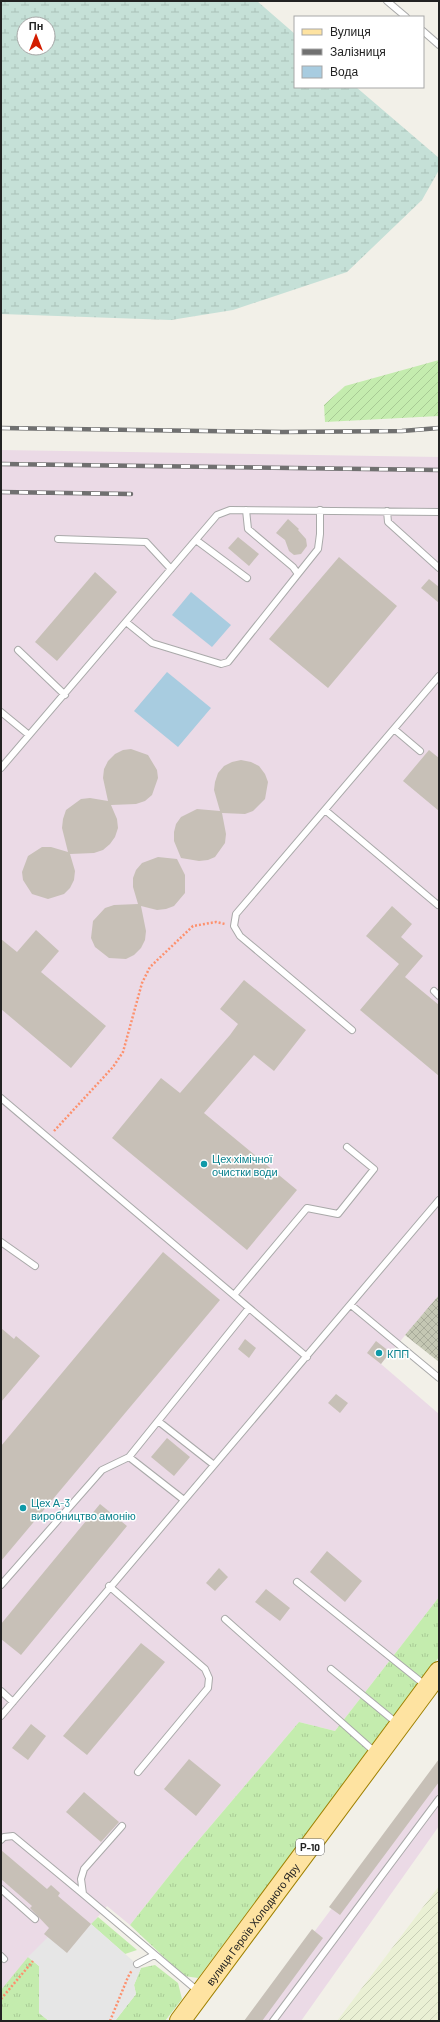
<svg xmlns="http://www.w3.org/2000/svg" width="440" height="2022" viewBox="0 0 440 2022" font-family="Barlow,sans-serif">
<defs>
<pattern id="construction-cross-hatch" width="8" height="8" patternUnits="userSpaceOnUse"><rect width="8" height="8" fill="#c4c7b3"/><path d="M0 0l8 8M0 8l8-8" fill="none" stroke="#a8ab9a"/></pattern>
<pattern id="farmland-furrows" width="10" height="10" patternUnits="userSpaceOnUse"><rect width="10" height="10" fill="#eaf0d4"/><path d="M-1 1l2-2M0 10L10 0M9 11l2-2" fill="none" stroke="#c8ceb6"/></pattern>
<pattern id="grass-tufts" width="24" height="20" patternUnits="userSpaceOnUse"><rect width="24" height="20" fill="#c4ecae"/><path d="M3 7l-1-3M5 7V3M7 7l1-3M15 17l-1-3M17 17v-4M19 17l1-3" fill="none" stroke="#a8ca95"/></pattern>
<pattern id="wetland-marsh" width="20" height="14" patternUnits="userSpaceOnUse"><rect width="20" height="14" fill="#c5e0d7"/><path d="M1 5h8M5 5V1M11 12h8M15 12V8" fill="none" stroke="#a9c0b8"/></pattern>
<pattern id="garden-furrows" width="10" height="10" patternUnits="userSpaceOnUse"><rect width="10" height="10" fill="#c4ecae"/><path d="M-1 1l2-2M0 10L10 0M9 11l2-2" fill="none" stroke="#a8ca95"/></pattern>
</defs>
<rect width="100%" height="100%" fill="#f2f0e8"/>
<path fill="#ebdae6" d="M1 450 439 457V1295L381 1364 439 1414V1597L335 1731 299 1722 180 1862 130 1925 107 1906 67 1953 48 1938 1 1990Z
M439 1764V1826L301 2021H248Z"/>
<path fill="url(#construction-cross-hatch)" d="M439 1295V1362L405 1335Z"/>
<path fill="url(#farmland-furrows)" d="M439 1886V2021H337Z"/>
<path fill="url(#grass-tufts)" d="M439 1597V1657L198 1978 184 1976 130 1925 180 1862 299 1722 335 1731Z
M98 1917 137 1950 125 1954 91 1924Z
M28 1957 39 1966V2013L49 2021H1V1990Z
M155 1965 178 1983 182 1999 165 2021H115L136 1994 134 1985 141 1968Z"/>
<path fill="url(#wetland-marsh)" fill-rule="evenodd" d="M1 1H257L295 34V87H356L439 158V170L422 200 347 272 233 310 171 320 1 314ZM24 24H48V48H24Z"/>
<path fill="url(#garden-furrows)" d="M439 360V416L325 422 324 405 345 386Z"/>
<path fill="#e6e6e6" d="M91 1924 141 1968 134 1985 136 1994 115 2021H49L39 2013V1966L28 1957 48 1937 67 1953Z"/>
<path fill="#a8cce0" d="M191 592 231 625 212 647 172 615Z
M167 672 211 708 178 747 134 711Z"/>
<path fill="#c7c0b7" d="M288 519 299 529 298 530 306 539 307 546 301 554 294 555 289 551 285 540 276 533Z
M238 537 259 554 249 566 228 548Z
M339 557 397 606 328 688 269 639Z
M95 572 117 592 57 661 35 642Z
M429 579 439 587V603L421 588Z
M131 749 148 755 157 770 158 778 152 795 145 801 136 804 111 805 117 819 118 828 115 837 110 844 103 850 94 853 70 854 75 871 74 880 70 888 64 894 48 899 32 894 23 880 22 872 28 856 42 847H51L68 852 62 828 63 819 66 810 81 799 90 798 108 801 103 778 104 769 108 761 115 754 123 750Z
M429 750 439 758V811L403 781Z
M241 760 251 762 259 766 265 774 268 782 265 799 253 811 245 814 222 813 226 834 225 843 215 857 208 860 199 861 181 858 174 841V832L176 824 181 817 197 809 220 811 214 790 215 782 218 773 224 766 232 762Z
M158 857 177 859 185 875V893L174 906 166 909 157 910 141 906 146 931 145 940 141 948 134 955 126 959 109 958 95 947 91 938 93 921 105 908 114 905 138 904 133 887V878L136 870 142 863Z
M392 906 412 924 401 937 423 956 405 977 439 1005V1076L360 1010 399 964 366 936Z
M36 930 59 951 41 972 106 1026 71 1068 1 1009V939L17 952Z
M244 980 306 1030 274 1071 254 1055 204 1113 297 1190 247 1250 112 1138 161 1078 180 1093 230 1035 238 1024 220 1009Z
M163 1252 220 1300 1 1561V1446Z
M1 1328 14 1339 16 1336 40 1356 1 1402Z
M245 1339 256 1348 249 1358 238 1349Z
M376 1341 390 1352 381 1364 367 1353Z
M336 1394 348 1403 340 1413 328 1403Z
M167 1438 190 1457 174 1476 151 1457Z
M100 1504 127 1526 21 1655 1 1639V1624Z
M327 1551 362 1581 345 1602 310 1572Z
M219 1568 228 1577 215 1591 206 1583Z
M266 1589 290 1608 280 1621 255 1602Z
M141 1643 165 1662 87 1755 63 1736Z
M31 1724 46 1736 28 1760 12 1748Z
M189 1759 221 1785 196 1816 164 1789Z
M439 1759V1782L340 1915 329 1907Z
M84 1792 119 1822 101 1842 66 1812Z
M1 1850 47 1889 51 1885 60 1893 58 1896 91 1924 67 1953 44 1934 49 1928 30 1908 32 1906 1 1879Z
M312 1929 323 1938 262 2021H244Z"/>
<g fill="none" stroke-linecap="round" stroke-linejoin="round">
<defs>
<path id="service" d="M387 1 406 17
M423 31 439 45
M387 511 388 522 439 568
M58 539 146 542 171 569
M196 540 247 578
M298 574 318 549 320 534V510
M126 622 152 643 221 664 228 662 298 574 293 567 248 529 246 510
M18 650 65 695
M1 712 29 735
M394 729 420 751
M1 768 217 515 230 510 439 512
M325 810 438 905
M434 991 439 996
M352 1030 240 936 234 926 236 914 439 676
M1 1098 307 1357
M1 1242 35 1266
M234 1295 307 1208 338 1214 374 1169 347 1147
M351 1305 439 1378
M158 1421 214 1465
M129 1457 184 1500
M297 1582 425 1685
M1 1585 102 1470 129 1457 249 1308
M109 1586 205 1669 209 1678 208 1688 138 1772
M225 1619 376 1753
M331 1669 398 1724
M1 1691 13 1702
M1 1716 439 1200
M122 1826 84 1869 81 1879 83 1894 199 1992
M1 1840 4 1837 13 1836 83 1894
M1 1889 35 1919
M1 1956 4 1959
M137 1964 154 1955
M273 2021 439 1799"/>
<g id="primary">
<path id="s1" d="M180 2021 439 1672"/>
</g>
</defs>
<use href="#service" stroke="#a9a9a9" stroke-width="8"/>
<use href="#primary" stroke="#9f8000" stroke-width="22"/>
<path stroke="#fd916e" stroke-width="2.5" stroke-dasharray="2 2" stroke-linecap="butt" d="M54 1131 113 1067 123 1052 142 983 150 967 193 926 216 922 225 924
M1 1999 33 1961
M110 2021 128 1977 132 1970"/>
<use href="#service" stroke="#fff" stroke-width="6"/>
<use href="#primary" stroke="#fee3a1" stroke-width="20"/>
<defs>
<path id="rail" d="M1 428 282 432 402 431 439 428
M1 464 439 470
M1 492 131 494"/>
</defs>
<use href="#rail" stroke="#707070" stroke-width="4.5"/>
<use href="#rail" stroke="#fff" stroke-width="3" stroke-dasharray="9" stroke-linecap="butt"/>
</g>
<g fill="#0f9aa8" stroke="#fff" stroke-width="1.5">
<circle cx="204" cy="1164" r="4"/>
<circle cx="379" cy="1353" r="4"/>
<circle cx="23" cy="1508" r="4"/>
</g>
<g text-anchor="middle" dominant-baseline="central" stroke-width="3" stroke-linejoin="round" paint-order="stroke">
<rect fill="#fff" stroke="#646464" stroke-width="1" x="296" y="1839" width="28" height="16" rx="3"/>
<g font-size="10" font-weight="bold" fill="#222">
<text x="310" y="1847">Р-10</text>
</g>
<g font-size="11" fill="#0d838f" stroke="#fff" text-anchor="start">
<text x="212" y="1158">Цех хімічної<tspan x="212" dy="13">очистки води</tspan></text>
<text x="387" y="1353">КПП</text>
<text x="31" y="1502">Цех А-3<tspan x="31" dy="13">виробництво амонію</tspan></text>
</g>
<g font-size="11" fill="#222" stroke="#fff">
<text stroke="none"><textPath href="#s1" startOffset="121">вулиця Героїв Холодного Яру</textPath></text>
</g>
</g>
<rect width="440" height="2022" fill="none" stroke="#222222" stroke-width="4"/>
<rect x="294" y="16" width="130" height="72" fill="#ffffff" stroke="#a7a7a7"/>
<rect x="302" y="29" width="20" height="6" fill="#fee3a1" stroke="#a7a7a7"/>
<text x="330" y="36" font-size="12" fill="#222222">Вулиця</text>
<rect x="302" y="49" width="20" height="6" fill="#707070" stroke="#a7a7a7"/>
<text x="330" y="56" font-size="12" fill="#222222">Залізниця</text>
<rect x="302" y="66" width="20" height="12" fill="#a8cce0" stroke="#a7a7a7"/>
<text x="330" y="76" font-size="12" fill="#222222">Вода</text>
<g transform="translate(36 36)"><circle r="19" fill="#ffffff" stroke="#a7a7a7"/>
<path d="M0-3L7 15L0 10L-7 15Z" fill="#d31d00"/>
<text y="-6" font-size="11" font-weight="bold" text-anchor="middle" fill="#222222">Пн</text>
</g>
</svg>
